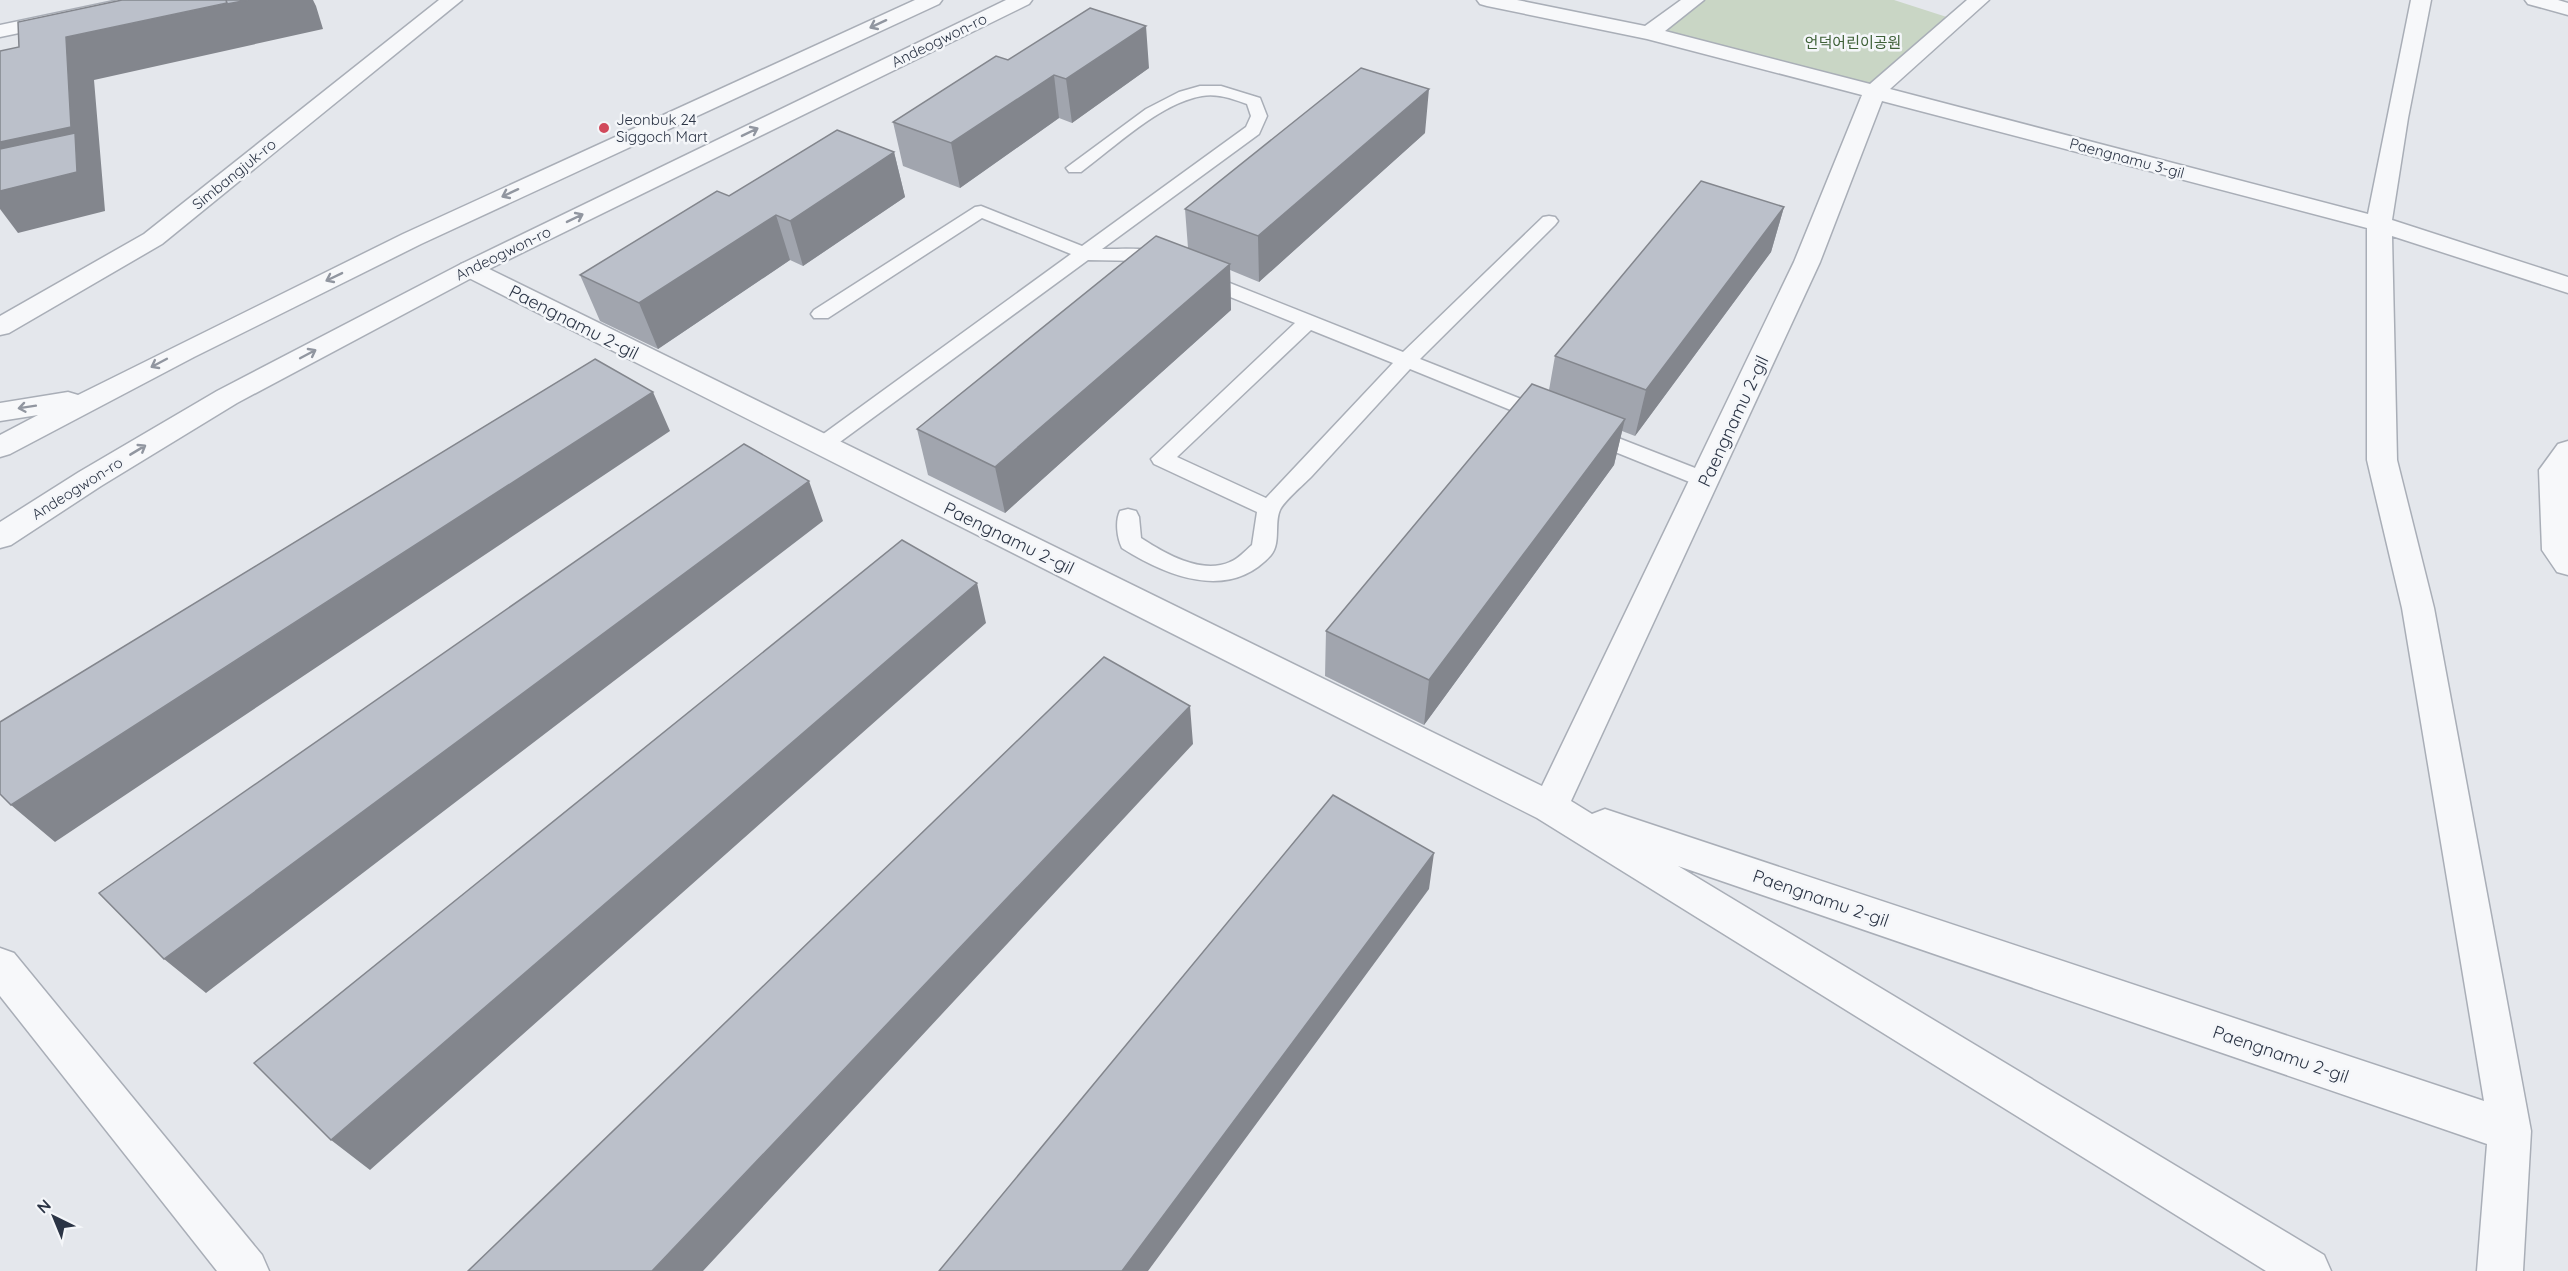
<svg xmlns="http://www.w3.org/2000/svg" width="2568" height="1271" viewBox="0 0 2568 1271" font-family="Quicksand,'Noto Sans KR',sans-serif">
<rect width="100%" height="100%" fill="#e4e7ec"/>
<path fill="#c9d6c5" d="M1694 0H1894L1956 20 1865 90 1649 33Z"/>
<g fill="none" stroke-linecap="round" stroke-linejoin="round">
<defs>
<path id="service" d="M1200 86H1221L1260 98 1267 116 1259 134 1102 249C1121 250 1159 244 1171 262L1169 266 1162 268 1145 261 1088 260 829 450 822 452 815 450 811 445 815 440 1071 254 982 218 828 318H814L811 314 814 310 975 207 981 206 1082 246 1246 127 1251 116 1247 104C1233 99 1217 93 1202 96 1160 103 1115 147 1081 172H1069L1066 168 1146 109 1179 92Z
M1549 216 1555 217 1558 221 1555 225 1420 359 1554 412 1557 417 1554 422 1547 424 1540 422 1410 369C1377 405 1344 441 1311 477 1303 485 1284 501 1280 510 1274 523 1281 543 1271 555 1229 602 1166 576 1122 548 1117 538 1115 521 1120 511L1128 509 1136 511 1139 517 1141 538C1164 553 1201 575 1230 562 1238 559 1245 551 1252 545L1257 512 1154 464 1151 459 1295 323 1193 282 1191 278 1193 274H1207L1403 352 1543 217ZM1311 330 1393 363 1266 498 1177 457Z
M1590 427 1713 475 1716 480 1713 485 1705 487 1697 485 1583 439 1579 434 1583 429Z"/>
<path id="minor" d="M119 0H158L155 4 148 6 0 37V25Z
M439 0H462L162 244 9 333 0 335V316L144 234Z
M1477 0H1517L1645 26 1681 0H1704L1665 31 1870 84 1967 0H1989L1890 89 2368 214 2411 0H2431L2408 118 2392 220 2568 277V293L2392 236 2397 460 2434 608 2531 1131 2523 1271H2477L2487 1144 1678 866 2324 1255 2331 1271H2266L1537 818 461 274 457 269 461 264 470 261 479 264 1542 786 1794 262 1862 95 1647 39 1487 6 1480 4ZM1882 101 2367 228V460L2402 608 2484 1101 1605 809 1592 814 1571 801 1820 262Z
M2525 0H2558L2568 3V15L2528 4Z
M2568 441V575L2557 572 2542 550 2539 470 2558 444Z
M0 948 14 953 262 1255 269 1271H217L0 996Z"/>
<path id="tertiary" d="M915 0H942L939 4 421 244 194 357 10 454 0 457V435L38 415 0 421V403L68 392 78 395 403 234Z
M1006 0H1032L1029 4 479 274 237 403 101 486 11 545 0 548V522L79 472 217 391 461 264Z"/>
</defs>
<use href="#service" stroke="#a9aeb7" stroke-width="3"/>
<use href="#minor" stroke="#a9aeb7" stroke-width="3"/>
<use href="#tertiary" stroke="#a9aeb7" stroke-width="3"/>
<use href="#service" fill="#f7f8fa" fill-rule="evenodd"/>
<use href="#minor" fill="#f7f8fa" fill-rule="evenodd"/>
<use href="#tertiary" fill="#f7f8fa" fill-rule="evenodd"/>
</g>
<path fill="#a1a5ae" d="M1008 60 1149 68 1072 123 1059 118 960 188 903 166 893 122Z
M1425 133 1259 282 1230 270 1231 310 1005 513 928 475 917 429 1188 248 1185 209Z
M894 152 905 197 803 266 790 260 658 349 600 321 580 275Z
M1784 207 1771 252 1635 436 1622 431 1614 465 1424 725 1325 676 1326 631 1549 390 1555 356Z"/>
<path fill="#83868d" d="M248 0H313L316 6 323 29 94 80 105 211 18 233 0 209V142L66 37 227 3Z
M1146 26 1149 68 1072 123 1066 79Z
M1054 75 1059 118 960 188 951 143Z
M1429 89 1425 133 1259 282 1258 236Z
M894 152 905 197 803 266 790 221Z
M1784 207 1771 252 1635 436 1646 390Z
M776 215 790 260 658 349 639 303Z
M1230 264 1231 310 1005 513 995 467Z
M653 392 670 431 55 842 11 805Z
M1625 419 1614 465 1424 725 1429 680Z
M809 481 823 521 206 993 164 959Z
M977 583 986 623 370 1170 331 1140Z
M1190 706 1193 744 703 1271H652Z
M1434 853 1429 889 1148 1271H1122Z"/>
<path fill="#bbc0ca" stroke="#83868d" stroke-width="1.5" d="M122 0H226L227 3 66 37 71 127 0 142V51L19 47 18 22Z
M226 0H248L227 4Z
M1090 8 1146 26 1066 79 1054 75 951 143 893 122 996 56 1008 60Z
M1361 68 1429 89 1258 236 1185 209Z
M837 130 894 152 790 221 776 215 639 303 580 275 717 191 729 196Z
M75 133 77 172 0 191V149Z
M1701 181 1784 207 1646 390 1555 356Z
M1156 236 1230 264 995 467 917 429Z
M595 359 653 392 11 805 0 794V722Z
M1532 384 1625 419 1429 680 1326 631Z
M744 444 809 481 164 959 99 893Z
M902 540 977 583 331 1140 254 1063Z
M1104 657 1190 706 652 1271H468Z
M1333 795 1434 853 1122 1271H939Z"/>
<defs><path id="oneway-shaft" d="M-6 0H5M1.5-3L5.5 0L1.5 3" fill="none" stroke-width="1.6" stroke-linecap="round" stroke-linejoin="round" transform="scale(1.5)"/></defs>
<g stroke="#9196a0">
<use href="#oneway-shaft" transform="translate(878 24) rotate(155)"/>
<use href="#oneway-shaft" transform="translate(750 132) rotate(-26)"/>
<use href="#oneway-shaft" transform="translate(510 193) rotate(155)"/>
<use href="#oneway-shaft" transform="translate(575 218) rotate(-26)"/>
<use href="#oneway-shaft" transform="translate(334 277) rotate(154)"/>
<use href="#oneway-shaft" transform="translate(308 354) rotate(-28)"/>
<use href="#oneway-shaft" transform="translate(159 363) rotate(152)"/>
<use href="#oneway-shaft" transform="translate(27 407) rotate(171)"/>
<use href="#oneway-shaft" transform="translate(138 450) rotate(-31)"/>
</g>
<circle fill="#d1495b" stroke="#f4f6f9" stroke-width="2" cx="604" cy="128" r="6"/>
<g text-anchor="middle" dominant-baseline="central" stroke-width="5" stroke-linejoin="round" paint-order="stroke">
<g font-size="15" fill="#2b3445" stroke="#f4f6f9">
<text transform="translate(939 40) rotate(-26)">Andeogwon-ro</text>
<text transform="translate(2127 158) rotate(15)">Paengnamu 3-gil</text>
<text transform="translate(234 174) rotate(-39)">Simbangjuk-ro</text>
<text transform="translate(503 253) rotate(-26)">Andeogwon-ro</text>
<text transform="translate(77 488) rotate(-32)">Andeogwon-ro</text>
</g>
<g font-size="15" fill="#3f6138" stroke="#f4f6f9">
<text x="1853" y="42">언덕어린이공원</text>
</g>
<g font-size="15" fill="#2b3445" stroke="#f4f6f9" text-anchor="start">
<text x="616" y="119">Jeonbuk 24<tspan x="616" dy="17">Siggoch Mart</tspan></text>
</g>
<g font-size="18" fill="#2b3445" stroke="#f4f6f9">
<text transform="translate(574 322) rotate(27)">Paengnamu 2-gil</text>
<text transform="translate(1733 421) rotate(-65)">Paengnamu 2-gil</text>
<text transform="translate(1009 538) rotate(26)">Paengnamu 2-gil</text>
<text transform="translate(1821 898) rotate(19)">Paengnamu 2-gil</text>
<text transform="translate(2281 1054) rotate(19)">Paengnamu 2-gil</text>
</g>
</g>
<g transform="translate(54 1217) rotate(317)" stroke="#f4f6f9" stroke-width="4.5" paint-order="stroke">
<path d="M0-4.5L10 22L0 15L-10 22Z" fill="#2b3445"/>
<text y="-9" font-size="16" font-weight="bold" text-anchor="middle" fill="#2b3445">N</text>
</g>
</svg>
